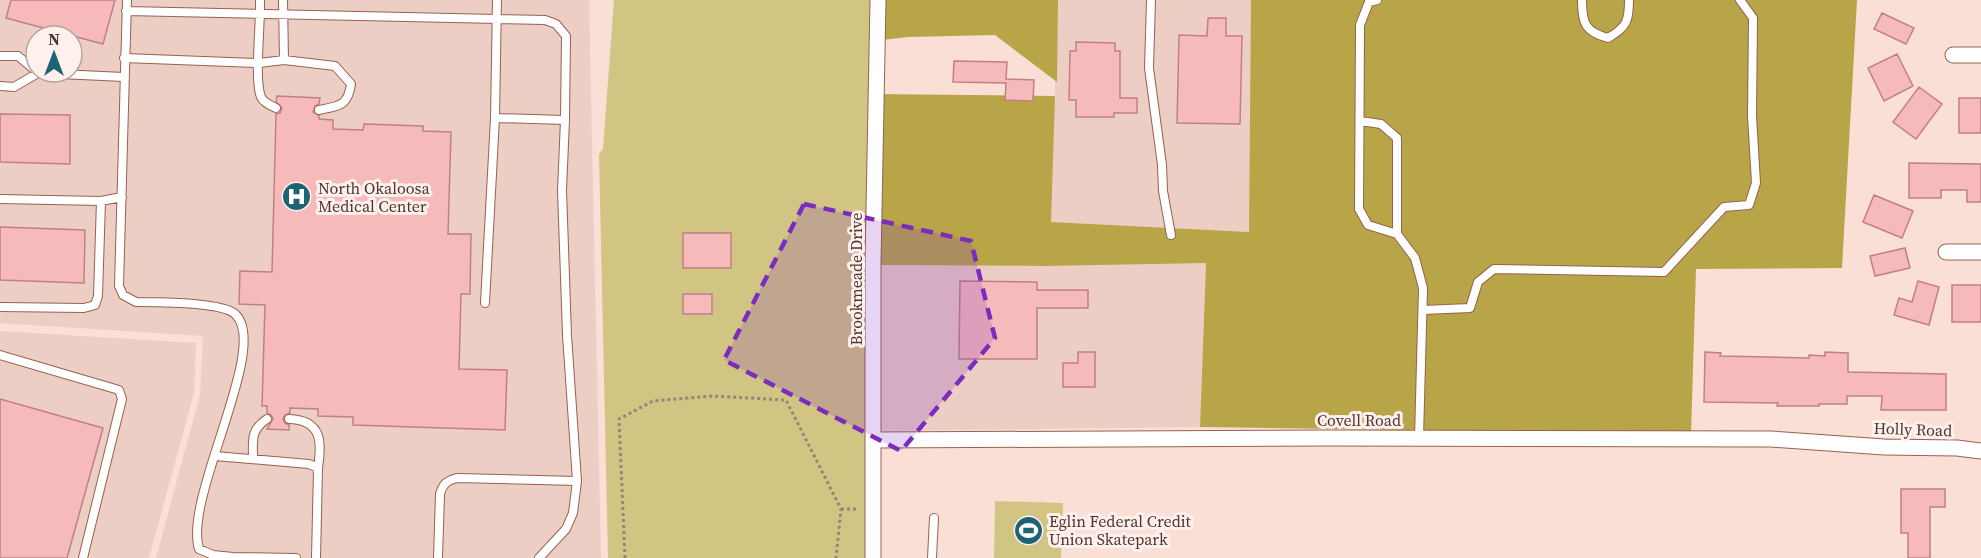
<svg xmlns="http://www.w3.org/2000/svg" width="1981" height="558" viewBox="0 0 1981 558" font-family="'Source Serif 4',serif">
<rect width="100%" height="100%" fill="#fadfd7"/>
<path fill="#eccec4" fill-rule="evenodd" d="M0 0H589L601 558H156L200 395 203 336 0 323ZM36 36H72V72H36Z
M1058 0H1251L1250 232 1050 222Z
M1206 262 1200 427 867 431 870 265 1045 266Z
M0 331 196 343 194 393 149 558H0Z"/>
<path fill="#d2c584" d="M614 0H874L865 558H608L599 154 603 149Z
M995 501 1063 503 1061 558H994Z"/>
<path fill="#b8a548" d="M874 0H1058L1057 82 995 35 908 37 873 41Z
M1251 0H1857L1842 268 1696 269 1691 434 1200 427 1206 263 1045 266 870 265 873 94 1055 96 1051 222 1249 232Z"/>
<path fill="#f6babb" stroke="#c18081" stroke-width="1.5" d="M11 0H115L103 44 6 18Z
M1882 13 1914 28 1906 44 1874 29Z
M1208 18H1226V36H1242L1240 124 1177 123 1179 35 1207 36Z
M1076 42 1115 43V51H1120V98H1137V113H1114V117H1076V100H1069L1070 51H1076Z
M1897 54 1913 86 1884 101 1868 68Z
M954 61 1007 62 1006 79 1034 80 1033 101 1005 100 1006 83 953 82Z
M1919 87 1942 104 1916 139 1893 122Z
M277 96 320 98 319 104 315 106 313 112 319 116V119L333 120V129L363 130 364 124 423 126V131L451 132 448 234H471L470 294H461L459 369 507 370 505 430 353 425V417L318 416V409L290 408V413L285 415 283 419 285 423 289 425V430L267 429 273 419 271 415 267 413V406H262L265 305 239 304 240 271 272 272 276 114 280 113 282 108 276 102Z
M1959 98H1981V133H1959Z
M0 114 70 115V164L0 162Z
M1909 163 1981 164V202H1967V190H1941V198H1909Z
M1874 195 1913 211 1902 238 1863 222Z
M0 227 85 230 84 283 0 280Z
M683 233H731V268H683Z
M1905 248 1910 268 1875 276 1870 256Z
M960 281 1037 282V290H1088V308H1037V359H959Z
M1918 281 1939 287 1929 325 1894 315 1899 298 1912 302Z
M1952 285H1981V322H1952Z
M683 294H712V314H683Z
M1078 352H1095V387H1063V363H1078Z
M1705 352 1721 353 1720 356 1809 358V355L1825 356V352L1848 353V372L1946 374V410H1881L1882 396H1847V404H1819V406H1777L1778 403 1704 402Z
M0 399 103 428 67 558H0Z
M1901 489H1945V507H1930V558H1908V533H1901Z"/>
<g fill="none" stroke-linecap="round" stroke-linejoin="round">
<defs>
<path id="lane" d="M127 0 119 286 123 295 136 302C156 302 222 302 235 314 271 346 183 497 199 549L213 555 233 557 296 558
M260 0C261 22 254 80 261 97 264 103 270 105 276 108
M283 0 284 60
M1151 0 1149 68 1162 165 1163 191 1171 235
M1377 0 1369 2 1360 25 1359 209 1368 225 1397 234 1415 258 1423 288 1419 438
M1582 0C1582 23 1585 32 1608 38 1627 27 1629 21 1629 0
M126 11 545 20 556 24 566 36 565 120 562 190 567 335 577 481 573 513 566 529 539 558
M0 56H18L36 71
M124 58 259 63 284 60 335 66 351 84C348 106 339 106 319 110
M0 86 14 87 38 73 124 77
M495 118 565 120
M1360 121 1381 124 1397 138V234
M0 199 101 201
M485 303 495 118 497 0
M0 307 84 308 95 305 98 296 101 201 122 197
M1423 310 1470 308 1478 282 1494 269 1664 272 1724 207 1749 205 1756 183 1752 116 1753 18 1740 0
M0 355 119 390 122 399 83 558
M289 419C322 420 322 442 318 468
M215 456 309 464 318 468 316 558
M253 459C253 441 250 430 267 419
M438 558 440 494C443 484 446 481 457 478L577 481
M932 558 934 518"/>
<path id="street" d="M1953 55H1981
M1946 252H1981
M874 440 1332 438 1771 439 1884 447 1957 448 1981 451
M873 558V262L878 0"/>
</defs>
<use href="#lane" stroke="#9a604e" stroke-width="10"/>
<use href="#street" stroke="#9a604e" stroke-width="17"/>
<path stroke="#9c827a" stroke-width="3" stroke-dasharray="3 3" stroke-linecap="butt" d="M841 509H857
M625 558 619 419 653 401 712 396 786 400 841 509 836 558"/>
<use href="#lane" stroke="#fff" stroke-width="8"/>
<use href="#street" stroke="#fff" stroke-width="15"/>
</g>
<path fill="#7b2cbf" fill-opacity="0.2" stroke="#7b2cbf" stroke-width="4.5" stroke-dasharray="12 8" stroke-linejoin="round" d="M804 204 971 241 995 338 901 451 724 360Z"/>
<defs>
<symbol id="hospital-disc" viewBox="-11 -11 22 22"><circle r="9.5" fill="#1e6374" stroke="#fef0ec"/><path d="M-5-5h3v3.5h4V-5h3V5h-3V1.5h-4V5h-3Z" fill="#fff"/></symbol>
<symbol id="stadium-disc" viewBox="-11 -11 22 22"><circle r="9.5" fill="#1e6374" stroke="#fef0ec"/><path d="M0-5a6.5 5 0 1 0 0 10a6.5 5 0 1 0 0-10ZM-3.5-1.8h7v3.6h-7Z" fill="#fff"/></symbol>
</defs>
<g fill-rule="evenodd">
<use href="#hospital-disc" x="280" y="180" width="33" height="33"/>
<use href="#stadium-disc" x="1012" y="514" width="33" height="33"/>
</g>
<g text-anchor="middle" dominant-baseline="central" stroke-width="6" stroke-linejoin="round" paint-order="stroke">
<g font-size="16" fill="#4f352d" stroke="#fef0ec" text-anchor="start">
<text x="318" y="188">North Okaloosa<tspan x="318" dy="18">Medical Center</tspan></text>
<text x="1049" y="521">Eglin Federal Credit<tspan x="1049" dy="18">Union Skatepark</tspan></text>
</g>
<g font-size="16" fill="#4f352d" stroke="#fef0ec">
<text transform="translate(856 279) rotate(-90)">Brookmeade Drive</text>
<text x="1359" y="420">Covell Road</text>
<text transform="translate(1913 429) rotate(2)">Holly Road</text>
</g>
</g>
<g transform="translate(54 54)"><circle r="28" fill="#fef0ec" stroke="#b8a5a0" stroke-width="1.5"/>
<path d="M0-4.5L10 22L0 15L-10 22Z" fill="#1e6374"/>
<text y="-9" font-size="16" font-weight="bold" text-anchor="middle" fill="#4f352d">N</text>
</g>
</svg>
